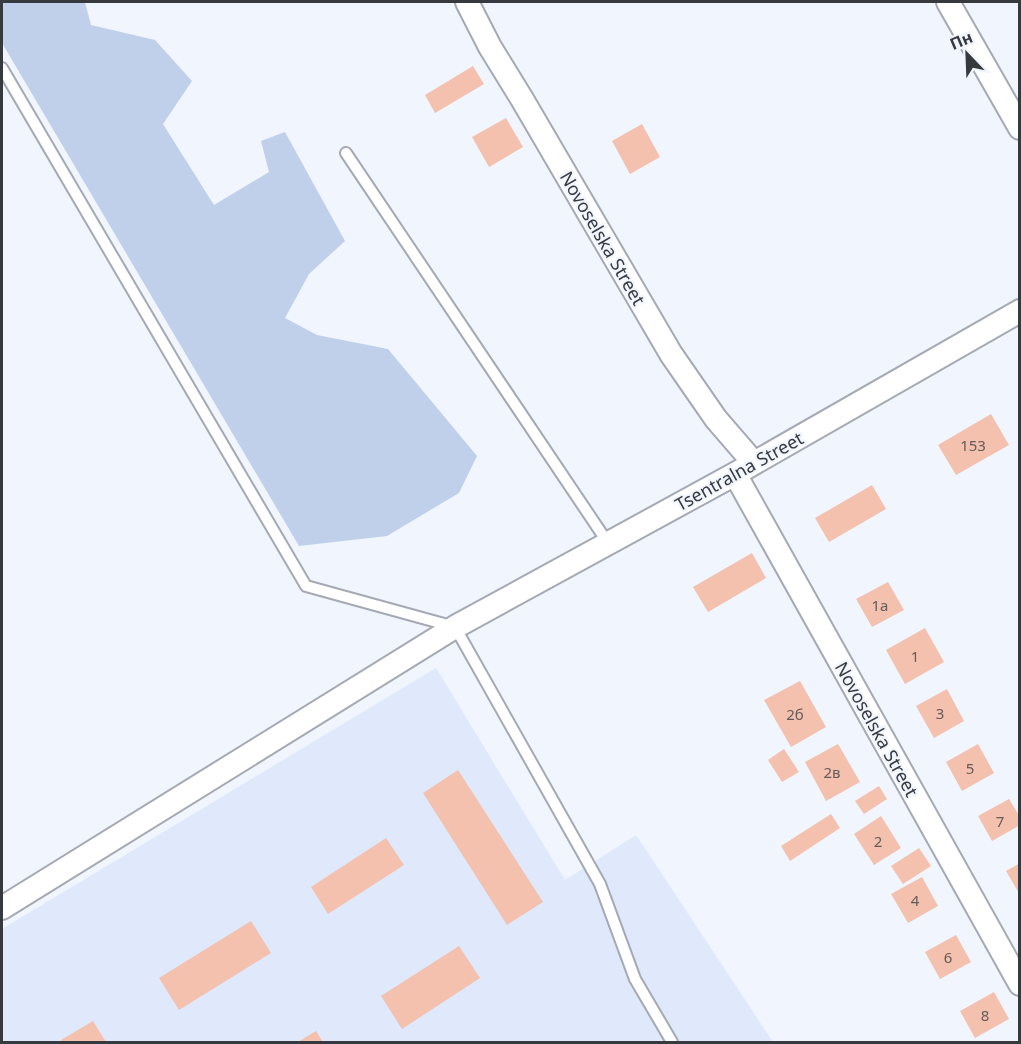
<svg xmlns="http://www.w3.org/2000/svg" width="1021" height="1044" viewBox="0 0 1021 1044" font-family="'Noto Sans',sans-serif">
<rect width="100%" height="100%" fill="#f0f5fe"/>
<path fill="#dfe9fb" d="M436 668 565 880 636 835 773 1042H2V929Z"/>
<path fill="#c1d0ea" d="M2 2H85L91 25 155 40 192 81 163 124 214 205 269 172 261 141 285 132 345 241 309 274 285 318 317 335 388 349 477 456 459 493 387 536 299 546 2 43Z"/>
<path fill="#f3c1ae" d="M473 66 484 84 435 113 425 95Z
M506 118 523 147 489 167 472 137Z
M642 124 660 157 630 174 612 141Z
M991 414 1009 445 956 475 938 445Z
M872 485 886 509 829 542 815 518Z
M752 553 766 578 708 612 693 587Z
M888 582 904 610 872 627 856 599Z
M925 628 944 662 905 684 886 650Z
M800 681 826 727 791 747 764 700Z
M947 689 964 721 934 738 916 706Z
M838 744 860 782 826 801 805 762Z
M978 744 994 773 962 791 946 762Z
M784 749 799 772 782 782 768 760Z
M458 770 543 902 507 925 423 793Z
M879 786 887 799 864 814 855 801Z
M1009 799 1020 817V825L992 841 978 816Z
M831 814 840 828 790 861 781 846Z
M881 816 901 848 874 865 854 834Z
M386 838 404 865 328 914 311 887Z
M919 848 931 866 903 884 891 866Z
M1020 863V895L1006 871Z
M922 877 938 906 908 923 891 894Z
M251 921 271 953 179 1010 159 978Z
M956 935 971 962 940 979 925 952Z
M459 946 480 978 402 1029 381 996Z
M994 992 1009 1019 975 1038 960 1011Z
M93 1021 106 1042H62L61 1040Z
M316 1031 323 1042H298Z"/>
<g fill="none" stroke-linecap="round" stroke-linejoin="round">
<defs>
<path id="service" d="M2 68 306 586 455 627 600 884 635 979 672 1042
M346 153 608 543"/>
<path id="minor" d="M467 2 490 47 522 99 671 354 716 419 754 463
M948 2 1020 128
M735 474 1020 984
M2 908 455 627 735 474 1020 311"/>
</defs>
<use href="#service" stroke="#a4a9b4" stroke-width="14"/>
<use href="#minor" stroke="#a4a9b4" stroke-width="26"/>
<use href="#service" stroke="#fff" stroke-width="10"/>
<use href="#minor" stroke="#fff" stroke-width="22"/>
</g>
<g text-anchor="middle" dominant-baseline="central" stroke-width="4.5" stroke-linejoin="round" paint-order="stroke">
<g font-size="15" fill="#655b59">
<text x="973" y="445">153</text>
<text x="880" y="605">1а</text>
<text x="915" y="656">1</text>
<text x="940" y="713">3</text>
<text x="795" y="714">2б</text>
<text x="970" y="768">5</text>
<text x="832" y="772">2в</text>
<text x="1000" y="821">7</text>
<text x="878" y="841">2</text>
<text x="915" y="900">4</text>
<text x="948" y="957">6</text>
<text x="985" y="1015">8</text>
</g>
<g font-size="18" fill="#36393d" stroke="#f0f5fe">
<text transform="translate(603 238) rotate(60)">Novoselska Street</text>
<text transform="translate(739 471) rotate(-29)">Tsentralna Street</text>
<text transform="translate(877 729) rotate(61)">Novoselska Street</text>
</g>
</g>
<rect width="1021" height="1044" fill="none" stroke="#36393d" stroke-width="6"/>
<g transform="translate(967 54) rotate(337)" stroke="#f0f5fe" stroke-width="4.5" paint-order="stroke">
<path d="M0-4.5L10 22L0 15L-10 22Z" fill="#36393d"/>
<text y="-9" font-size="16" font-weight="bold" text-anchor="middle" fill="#36393d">Пн</text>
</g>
</svg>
